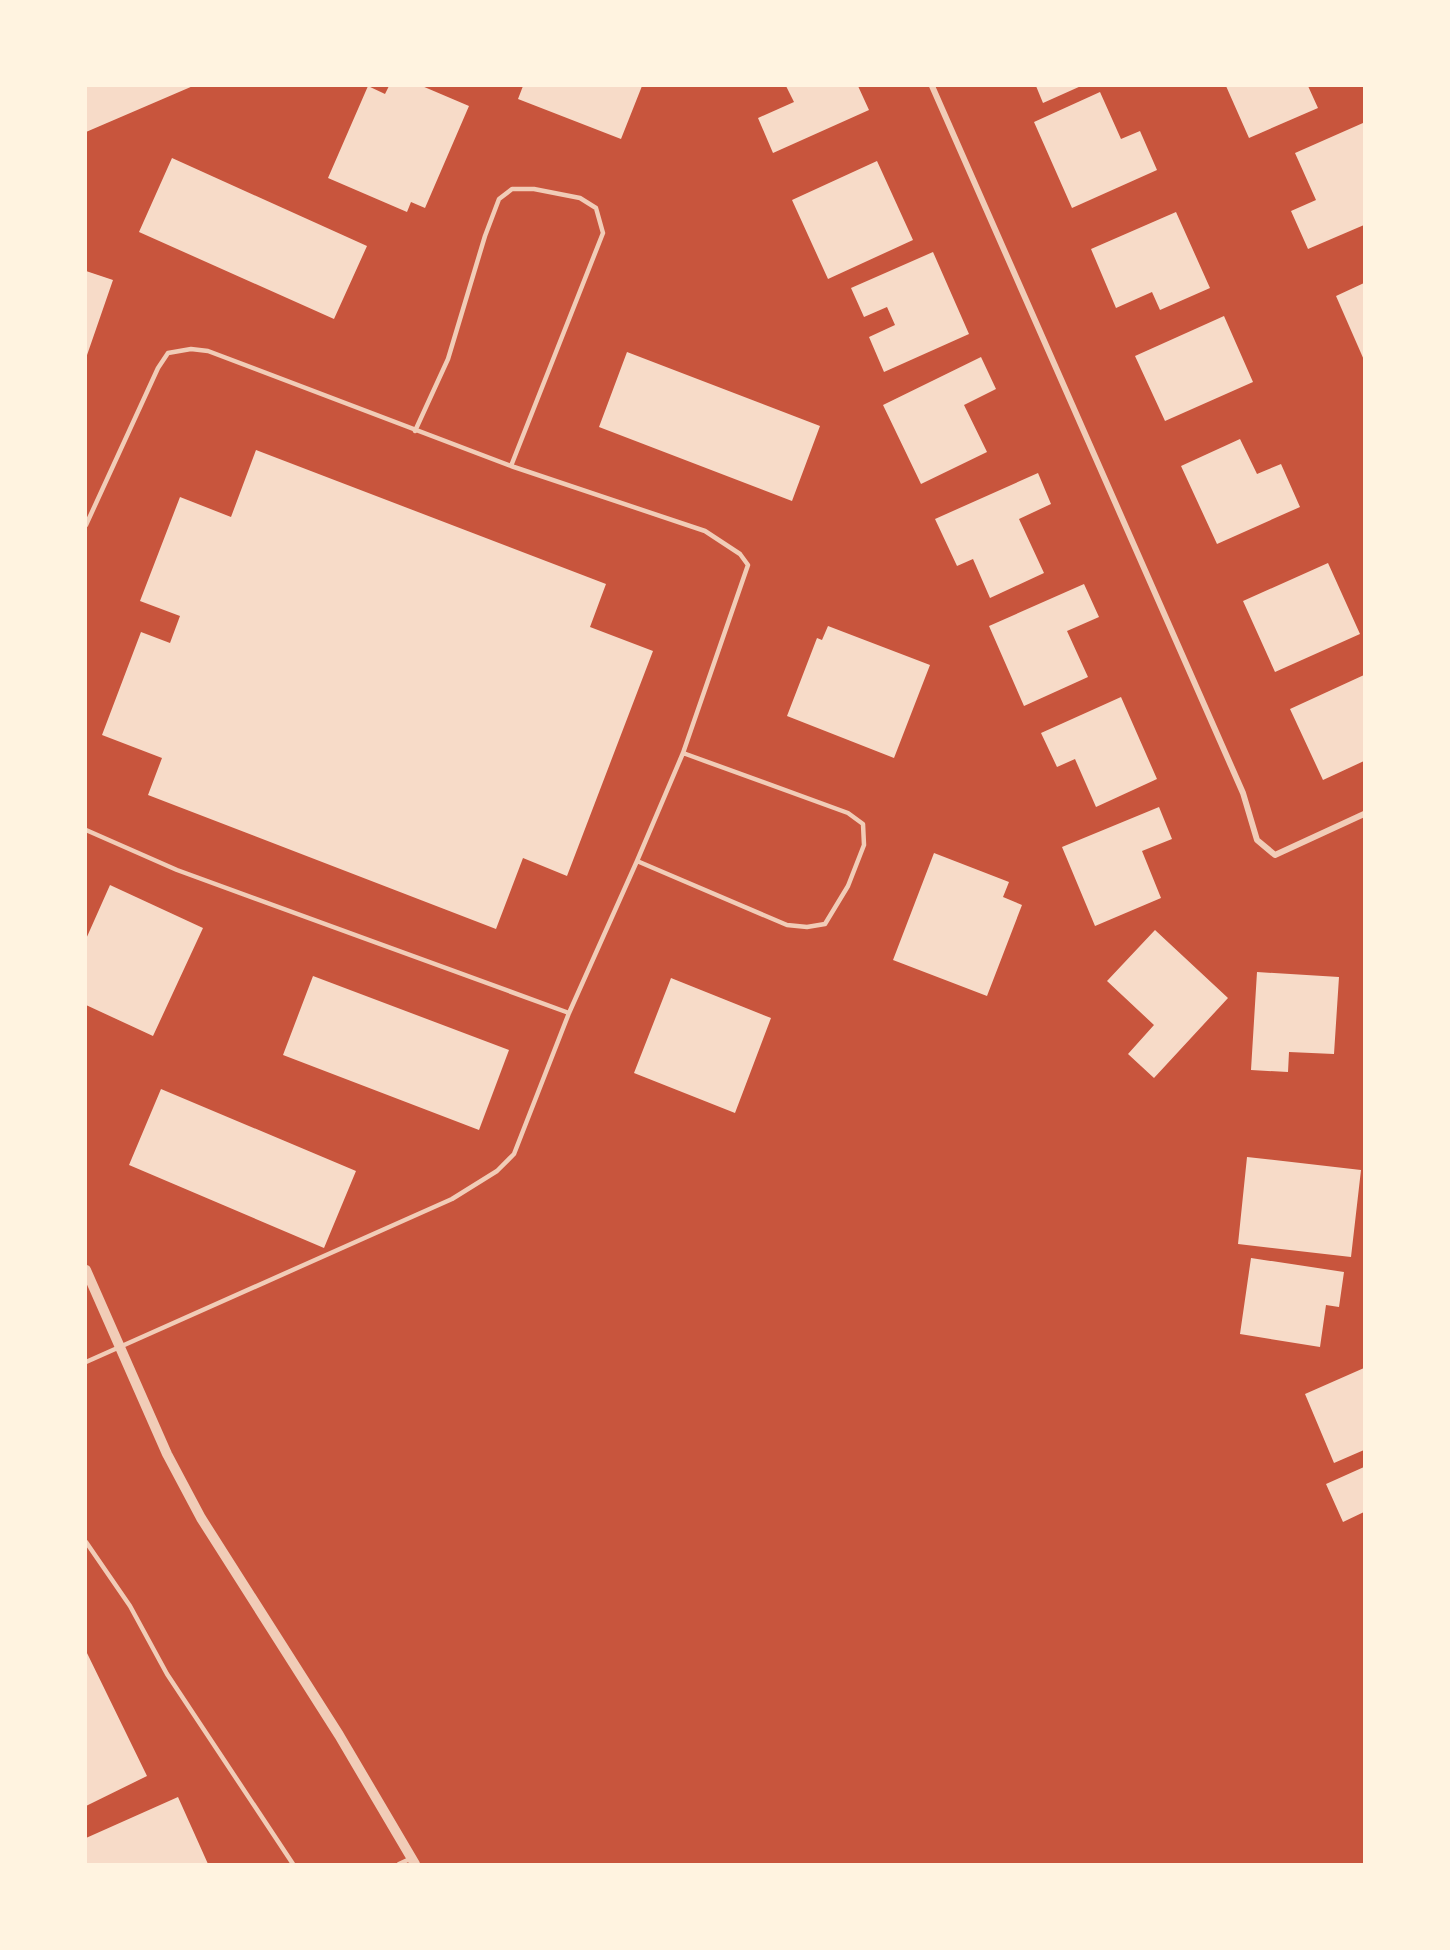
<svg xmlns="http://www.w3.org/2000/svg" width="1450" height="1950" viewBox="0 0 1450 1950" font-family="Karla,sans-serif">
<rect width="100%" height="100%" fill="#c8553d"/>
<path fill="#f7dbc8" d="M86 86H193L86 132Z
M368 86 385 94 389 86H422L469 106 425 208 411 202 407 212 328 178Z
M523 86H642L621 139 518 99Z
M786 86H858L869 110 773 153 758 118 794 102Z
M1036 86H1081L1043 103Z
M1226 86H1308L1318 108 1249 138Z
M1100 92 1121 139 1140 131 1157 170 1072 208 1034 122Z
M1363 123 1364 127V225L1308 249 1291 211 1316 200 1295 153Z
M172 158 367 246 334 319 139 232Z
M877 161 913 240 828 279 792 200Z
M1176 212 1210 288 1160 310 1152 292 1116 308 1091 249Z
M933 252 969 334 884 372 869 337 895 325 887 307 864 317 851 288Z
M86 271 113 280 86 358Z
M1364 283V360L1336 296Z
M1224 316 1253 382 1165 421 1135 356Z
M627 352 820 426 792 501 599 427Z
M981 357 996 389 964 405 987 452 921 484 883 405Z
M1240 439 1257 474 1281 464 1300 507 1217 544 1181 466Z
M256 450 606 584 590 627 653 651 567 876 523 858 496 929 148 795 162 758 102 735 141 632 170 643 180 616 140 601 180 497 231 517Z
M1038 473 1051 504 1019 519 1044 573 990 598 973 559 957 566 935 519Z
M1328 563 1360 634 1275 672 1243 601Z
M1084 584 1099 617 1067 631 1088 677 1024 706 989 626Z
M828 626 930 665 894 758 787 716 817 638 822 640Z
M1364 675V761L1323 780 1290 709Z
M1121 697 1157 779 1096 807 1075 759 1057 767 1041 733Z
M1159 807 1172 839 1142 851 1161 898 1095 926 1062 847Z
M934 853 1009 882 1003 897 1022 905 987 996 893 960Z
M110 885 203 928 153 1036 86 1005V939Z
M1155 930 1228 998 1154 1078 1128 1054 1154 1025 1107 981Z
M1257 972 1339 977 1334 1054 1289 1052 1288 1072 1251 1070Z
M313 976 509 1050 479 1130 283 1055Z
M671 978 771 1018 735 1113 634 1073Z
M161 1089 356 1171 324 1248 129 1165Z
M1247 1157 1361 1170 1351 1257 1238 1244Z
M1251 1258 1344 1272 1339 1307 1326 1305 1320 1347 1240 1334Z
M1364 1368V1450L1334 1463 1305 1394Z
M1364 1467V1512L1343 1522 1326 1484Z
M86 1651 147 1776 86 1806Z
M178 1797 208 1864H86V1838Z"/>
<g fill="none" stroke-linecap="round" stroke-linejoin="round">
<path stroke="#f1ccb7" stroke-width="4.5" d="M415 431 448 359 485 236 499 199 512 189H534L580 198 596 208 603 233 511 466
M86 525 158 368 168 353 191 349 208 351 511 466 705 531 740 554 748 565 683 753 637 861 569 1013 514 1154 497 1171 452 1199 86 1362
M86 830 177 870 569 1013
M637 861 787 925 807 927 825 924 848 886 864 845 863 824 848 813 683 753
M86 1542 130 1606 167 1674 293 1864
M399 1864 412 1858"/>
<path stroke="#f1ccb7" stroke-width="6" d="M932 86 1243 793 1257 840 1275 855 1364 814"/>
<path stroke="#f1ccb7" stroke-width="10" d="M86 1270 167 1454 201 1518 339 1735 415 1864"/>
</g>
<rect width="1450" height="1950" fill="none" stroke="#fff3e0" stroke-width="174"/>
</svg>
